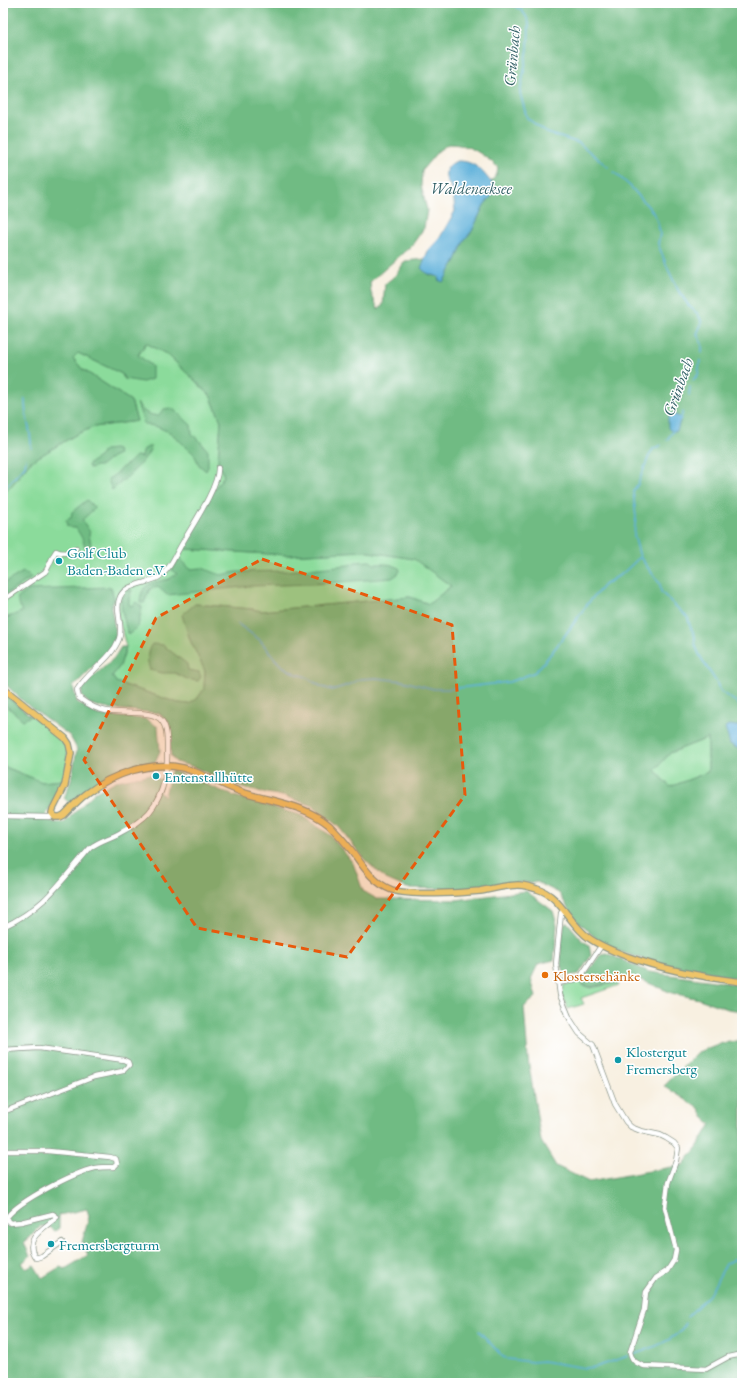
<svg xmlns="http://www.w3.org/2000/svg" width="745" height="1386" viewBox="0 0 745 1386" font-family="'EB Garamond',serif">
<rect width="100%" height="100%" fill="#fff"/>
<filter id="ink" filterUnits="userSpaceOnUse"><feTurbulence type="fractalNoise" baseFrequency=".025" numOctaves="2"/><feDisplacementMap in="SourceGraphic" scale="8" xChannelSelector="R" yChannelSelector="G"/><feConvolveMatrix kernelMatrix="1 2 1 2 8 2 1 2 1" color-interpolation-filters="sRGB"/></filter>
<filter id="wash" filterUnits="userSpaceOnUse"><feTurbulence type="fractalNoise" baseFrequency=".012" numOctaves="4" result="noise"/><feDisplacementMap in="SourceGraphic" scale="16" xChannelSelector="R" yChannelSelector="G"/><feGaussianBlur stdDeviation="0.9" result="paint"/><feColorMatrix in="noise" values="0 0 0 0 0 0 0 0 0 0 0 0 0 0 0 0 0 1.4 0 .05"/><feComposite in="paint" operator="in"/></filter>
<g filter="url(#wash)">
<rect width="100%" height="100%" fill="#f8f0e1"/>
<path fill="#8bdb9b" stroke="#558c68" d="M146 343 168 355 210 395 221 421 218 461 224 476C209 498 194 523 185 549L287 555 363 551 415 559 451 586 429 604 410 597 261 611 252 609 195 604 190 640 205 671 204 689 197 699 189 704 178 703 116 682 112 676 120 666 126 647 111 587 22 612 3 619V494L9 489 30 462 77 434 94 427 137 421 131 401 82 369 73 358 78 353 122 374 124 379Z
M3 691 25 711 56 734V735C72 747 68 762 63 780L42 782 3 766Z
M708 738V772L670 787 655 770 670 753Z
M581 979 582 985 590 988 618 983 619 985 581 998 584 1004 568 1009 562 996 561 990 564 989 563 985 571 984Z"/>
<path fill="#70bb83" stroke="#487c5c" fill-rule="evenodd" d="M3 3H742V727L738 725 730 744 742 751V980L704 974 669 967 621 952 600 942 574 918 559 893 537 882 505 883 465 889 407 888 386 879 366 861 338 826 311 805 287 797 243 788 191 766 176 762 171 756 169 722 159 713 104 708 90 704 82 697V687L114 658 121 647H126L120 666 112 676 116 682 178 703 189 704 197 699 204 689 205 671 190 640 182 615 195 604 252 609 261 611 410 597 429 604 451 586 414 559 363 551 287 555 184 549 213 491 224 476 218 461 221 421 210 395 168 355 146 343 138 355 152 366V379L143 382 124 379 122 374 78 353 73 358 82 369 131 401 137 421 94 427 77 434 30 462 9 489 3 494ZM448 144C471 144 482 154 498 167L497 174 491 182 497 190 484 205 472 231 465 239 456 260 443 282 439 277 430 275 422 268 425 259 405 261 396 275 385 284 383 305 378 309 371 293 370 282 412 245 424 228 427 210 421 186 422 170 438 151ZM708 738V772L670 787 655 770 670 753Z
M137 403C140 406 141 409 144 411 148 415 154 415 158 416L164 409 171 408C178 412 184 419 191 425L192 434 200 441 208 451V467L206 471 199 465 194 454 171 433 158 427 144 424Z
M148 447H151C146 462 124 480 112 490L108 479 116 474 121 468 129 463 136 456 142 457 143 450Z
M114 449 117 450 119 454 112 457 101 466H95L92 469 89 468 88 465 101 455 102 452 105 450Z
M87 500 95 508 82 520 90 532 89 534 91 545 88 548 85 547 82 538 76 528H72L67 526 66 520 71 518 72 512Z
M179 557 190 569 202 568 221 575 236 572 286 571 349 565 356 562 370 561 374 564C383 564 393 563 400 569L398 574 392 578 313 584 252 586 167 595 158 587 150 589 144 603H140C141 584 150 583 165 580 169 580 173 576 177 574L172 570Z
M23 572 27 574 31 578 3 596V584Z
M111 587 114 598 111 607 117 640 107 653 73 687 77 702 98 715 146 719 158 727 160 751 155 762 117 771 69 803 64 798 71 781 77 749 70 736 25 703 3 682V633L5 628 3 624V619L22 612 17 599 28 590Z
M128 590H132L129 598V605L132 606 136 602 142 607 138 627 128 635 122 611 121 599Z
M152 644 163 645 187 664 188 670 199 672 201 677 198 681 187 679 175 673H161L150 670C147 661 146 652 152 644Z
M3 694 31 716 23 720 3 703Z
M3 766 42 782 63 780 61 790 46 815C50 823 55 823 64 823L94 793 116 781 152 774 154 778 161 780 159 793 165 796 171 771H173L234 796 300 815 330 835 353 863 363 891 377 899 456 900 526 891 553 911 557 925 554 960 538 964 531 979 536 997 524 1007 528 1059 541 1141 556 1166 589 1182 683 1165 698 1146 711 1124 703 1117 699 1108 664 1086 698 1052 718 1044 742 1040V1383H3ZM87 1209 89 1217 82 1242 88 1255 65 1269 60 1267 42 1278 34 1265 26 1269 22 1263 30 1256 24 1243 41 1226 50 1227 55 1231 59 1228V1215Z
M567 922 582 940 589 945 591 956 579 974 567 976C556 961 562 943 564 925Z
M606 953 649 972 742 985V1011L728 1009 699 999 672 993 637 978 590 987 583 985 582 980 601 954Z"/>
<path fill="#5fb1da" stroke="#3f7787" d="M457 161C477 160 486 176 497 190L484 205 472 231 465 239 456 260 445 279 443 282 438 280 439 277C432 275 426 274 421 268L428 251 439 239 455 211C454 204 454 196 452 189 451 186 448 184 447 181 443 171 449 164 457 161Z
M671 415H676L681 418 677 431H671L668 428V418Z
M730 725 742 727V751L730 744 725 728 726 726Z"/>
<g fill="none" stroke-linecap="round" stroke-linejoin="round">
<path stroke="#5fb1da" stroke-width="1.5" d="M510 3 521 10 526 16 529 23 528 50 520 93 527 118 547 133 579 143 608 167
M614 172 630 186 652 211 657 220 660 233 658 244 668 269 678 290 689 306 698 314 701 320V325L697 334 702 344V353
M693 380 698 375 700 360
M689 395 690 387
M25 399C24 416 32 431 31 448
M680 420 683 412
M667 440 673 431
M661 445 653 449 649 456 638 484 633 491 636 517 634 535 640 557 660 584 661 592 688 618 690 626 695 636C692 649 710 671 717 683 719 692 728 697 735 701 738 703 740 707 742 709
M3 490 25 466 26 459
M238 624 260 640 275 659 282 666 296 674 304 676 322 687 332 690 348 685 360 679 376 678 403 681 434 689H449L509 682 520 678 535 672 545 661 563 638 589 602 604 585 623 573 640 557
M687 1317 709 1295 726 1264 742 1255
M479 1331 503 1357 506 1358
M632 1355C647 1350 680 1339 685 1323
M508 1359 532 1362 543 1361 585 1368 596 1367 628 1356"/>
</g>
</g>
<g filter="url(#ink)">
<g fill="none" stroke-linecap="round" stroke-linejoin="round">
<defs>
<path id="minor" d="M3 600 45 572C50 566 51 558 56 551 64 555 68 552 76 548
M3 816 49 817 53 816
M564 910 561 913 556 964 560 995 570 1019 579 1033 593 1045 615 1104 626 1122 631 1127 641 1131 660 1135 666 1138 674 1143 678 1148 676 1161 668 1183 665 1207 676 1250 674 1260 667 1271 656 1278 646 1292 644 1310 630 1352C632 1361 636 1363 644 1366L706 1369 728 1357 742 1354
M3 927C45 908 61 881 90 848 99 841 108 839 118 834 145 820 158 809 165 778 166 770 168 760 167 751 167 741 168 726 160 719 151 710 119 714 106 711 95 709 87 704 79 698L77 690C88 671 111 660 119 639 124 626 114 610 120 597 126 583 148 584 159 577 171 569 176 553 183 542 192 526 219 486 218 468
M558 983 574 980 581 976 601 946
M3 1050 39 1048 124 1060 128 1062 129 1065 123 1071 94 1077 3 1112
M3 1151H48L110 1157 116 1159 117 1164 114 1167C108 1167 101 1167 95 1168 74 1173 20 1200 7 1217V1220L10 1223 21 1222 53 1214 57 1217C46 1227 21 1239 36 1258L42 1256 62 1242"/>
<path id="major" d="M3 688 65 738 69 744 71 753 65 785 53 809 52 813 55 817H60L64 815C71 808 78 800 86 794 112 774 151 760 183 768 207 774 227 789 251 795 279 803 306 806 329 825 337 833 345 842 352 851 363 866 373 883 392 890 411 896 460 893 480 891 492 889 506 885 518 885 524 885 531 887 537 889 560 895 569 924 589 938 600 946 613 951 626 956 664 970 702 977 742 982"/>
</defs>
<use href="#minor" stroke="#8c968a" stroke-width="6"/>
<use href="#major" stroke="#8c968a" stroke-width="8"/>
<use href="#minor" stroke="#fff" stroke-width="4.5"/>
<use href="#major" stroke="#eec469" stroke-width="5.5"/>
</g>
</g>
<path fill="#e8590c" fill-opacity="0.2" stroke="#e8590c" stroke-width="3" stroke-dasharray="8 5" stroke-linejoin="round" d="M262 559 452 625 465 795 347 957 197 928 84 760 156 618Z"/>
<g fill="#0f9aa8" stroke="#fff" stroke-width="1.5">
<circle cx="59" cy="561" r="4"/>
<circle cx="156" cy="776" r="4"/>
<circle cx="618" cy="1060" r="4"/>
<circle cx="51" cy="1244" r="4"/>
</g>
<circle fill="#e8710a" stroke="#fff" stroke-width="1.5" cx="545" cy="975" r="4"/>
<g text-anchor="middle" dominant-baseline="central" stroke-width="3" stroke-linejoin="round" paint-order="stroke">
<g font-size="15" fill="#0d838f" stroke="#fff" text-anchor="start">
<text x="67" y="552">Golf Club<tspan x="67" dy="17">Baden-Baden e.V.</tspan></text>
<text x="164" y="776">Entenstallhütte</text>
<text x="626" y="1051">Klostergut<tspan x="626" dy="17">Fremersberg</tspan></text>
<text x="59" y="1244">Fremersbergturm</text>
</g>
<g font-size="15" fill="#c56008" stroke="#fff" text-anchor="start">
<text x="553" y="975">Klosterschänke</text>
</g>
<g font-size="16" font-style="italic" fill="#326066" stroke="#fff">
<text transform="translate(512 56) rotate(-85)">Grünbach</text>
<text x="471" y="188">Waldenecksee</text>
<text transform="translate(678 387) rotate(-70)">Grünbach</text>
</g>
</g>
<rect width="745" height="1386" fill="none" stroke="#fff" stroke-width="16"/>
</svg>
